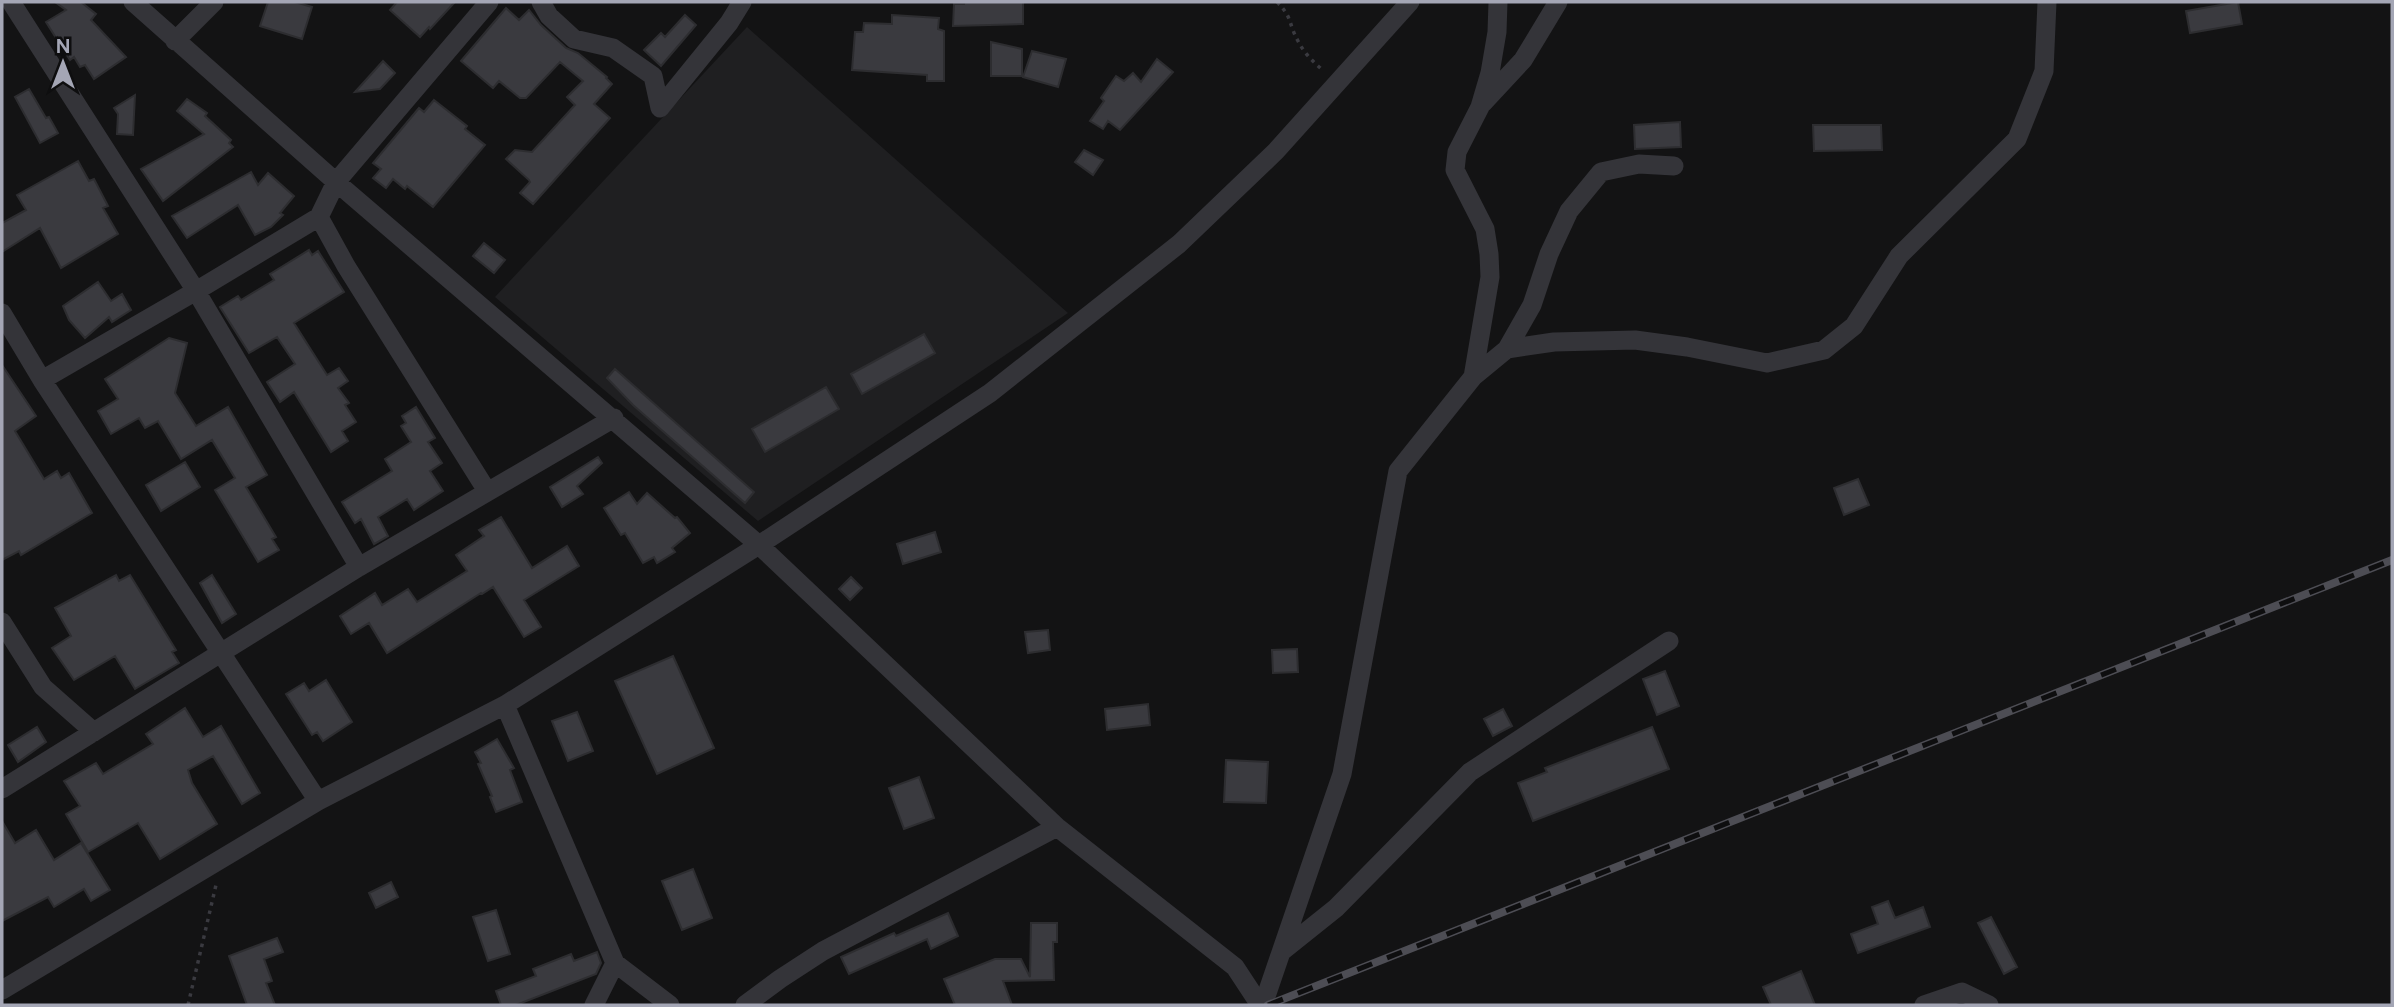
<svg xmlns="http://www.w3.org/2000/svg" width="2394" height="1007" viewBox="0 0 2394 1007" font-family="Figtree,sans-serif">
<rect width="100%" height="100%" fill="#131314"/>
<path fill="#1f1f21" d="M747 27 1068 313 758 521 495 297Z"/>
<path fill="#3a3a3f" stroke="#2d2d30" stroke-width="2" d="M55 2H81L96 14 91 20 126 57 94 79 85 65 80 67 74 57 70 60 46 22 66 10Z
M268 2H295L312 7 302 39 260 26Z
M397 2H455L430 29 429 27 420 37 390 10Z
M964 2H1023V24L953 26 954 4H964Z
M2238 2 2242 24 2190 33 2186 11Z
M506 8 519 20 529 10 541 25 566 48 578 53 607 77 606 78 612 84 594 104 610 118 533 204 520 193 530 182 529 180 506 159 515 150 532 152 575 105 567 97 583 81 560 62 526 98H520L499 81 493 88 461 61Z
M685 15 696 25 661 66 644 50 661 33 665 37Z
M892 15 939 18 938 29 944 31V81H927V75L852 70 855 32H863L864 23 892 24Z
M991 42 1022 49V76H991Z
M1032 51 1066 59 1058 87 1023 77Z
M1157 59 1173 72 1120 130 1108 121 1103 129 1090 121 1104 101 1101 98 1116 76 1124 81 1133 73 1141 82Z
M383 61 395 73 380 89 355 92Z
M29 89 46 118 49 117 58 133 40 143 15 97Z
M135 95 133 135 117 134 118 114 114 108Z
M187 99 207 113 205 116 231 140 229 143 233 147 163 201 141 169 204 134 177 111Z
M434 100 467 126 465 129 485 145 433 207 407 186 405 189 393 179 386 188 373 178 381 169 373 163 419 108 424 112Z
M1680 122 1681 147 1635 149 1634 125Z
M1813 125H1881L1882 150 1814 151Z
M1084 150 1103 160 1093 175 1075 162Z
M78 161 89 181 94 179 108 206 103 208 118 234 61 268 40 228 2 252V223L26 210 17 195Z
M251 172 258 185 268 173 294 196 280 213 283 215 271 227 255 235 238 205 187 238 172 216Z
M484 243 505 260 494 273 473 256Z
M309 250 312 255 318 251 344 292 294 323 327 375 339 368 348 381 338 388 349 403 345 405 356 422 342 431 348 441 331 452 294 392 280 402 267 382 295 364 277 337 249 353 220 307 238 296 241 300 274 280 270 274Z
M98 282 111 301 122 294 131 310 112 322 109 317 85 338 69 320 63 306Z
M924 334 935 353 862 394 851 374Z
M169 338 187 343 175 393 196 426 228 407 267 475 246 487 276 537 272 539 279 550 258 562 215 490 235 478 212 440 181 459 158 421 145 428 139 418 111 434 98 411 118 399 105 379Z
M2 365 36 416 15 431 44 479 57 471 61 478 69 473 92 513 21 555 19 551 2 560Z
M615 369 754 492 745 503 633 405 607 378Z
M826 387 839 409 765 452 752 429Z
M416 407 435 438 428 442 442 463 430 471 443 491 414 510 407 499 378 517 388 536 374 544 361 519 355 523 342 502 392 471 385 459 411 442 401 426 406 423 402 416Z
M598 457 602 463 577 486 583 494 562 507 550 487Z
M185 462 200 487 161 511 146 485Z
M1858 479 1869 505 1844 515 1834 488Z
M629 492 637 504 647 493 675 518 677 517 690 533 672 548 675 552 657 563 654 557 643 563 625 533 621 535 604 508Z
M501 517 532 568 567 546 579 566 524 600 541 627 524 637 493 587 482 594 481 593 387 653 369 623 351 634 340 616 375 593 382 605 408 589 417 602 467 571 456 555 484 536 479 530Z
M935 532 941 552 903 564 897 544Z
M116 575 119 581 130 575 176 650 172 652 179 663 135 689 115 656 74 680 52 648 71 636 55 608Z
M212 575 236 614 222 623 200 583Z
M851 577 862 588 850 600 839 589Z
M1048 630 1050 650 1028 653 1025 632Z
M1297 649 1298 672 1273 673 1272 650Z
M673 656 714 748 657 774 615 681Z
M1665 671 1679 706 1657 715 1643 679Z
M326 680 352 722 323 741 317 732 312 735 286 694 304 683 309 691Z
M1148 704 1150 725 1107 730 1105 709Z
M185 708 203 737 221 726 260 793 242 804 213 756 188 770 192 783 217 824 160 859 138 823 88 852 66 814 80 806 64 781 96 763 103 774 153 744 146 734Z
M1503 709 1512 726 1493 736 1484 719Z
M577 712 593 751 568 761 552 721Z
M37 727 46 742 18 762 8 745Z
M1652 727 1669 769 1533 821 1518 783 1547 772 1545 768Z
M497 739 514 768 510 770 522 802 496 812 490 797 492 796 478 764 481 763 475 752Z
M1226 760 1268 762 1266 803 1224 802Z
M919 777 934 818 904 829 889 788Z
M2 821 15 843 36 830 54 860 81 843 110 890 91 901 84 889 54 907 48 897 2 921Z
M693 869 712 918 682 930 662 881Z
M391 882 398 897 376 908 369 893Z
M1888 901 1895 918 1923 907 1930 927 1858 953 1851 934 1878 924 1872 907Z
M496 910 510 954 488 961 473 917Z
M948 913 958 936 931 949 927 939 849 974 841 957 894 933 896 936Z
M1991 917 2017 967 2004 974 1978 923Z
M1031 923H1057V942H1053L1054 980 1003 981 1012 1005H955L944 979 995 959H1021L1030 977Z
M277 938 283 952 264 959 272 981 266 983 275 1005H247L229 956Z
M597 952 601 963 596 974 516 1005H501L496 991 536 976 533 969 571 954 574 961Z
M1801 971 1815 1005H1771L1763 987Z"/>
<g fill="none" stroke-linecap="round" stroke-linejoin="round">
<path stroke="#3a3a40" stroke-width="3.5" stroke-dasharray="3.5 5" stroke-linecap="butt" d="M1277 2C1293 18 1288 23 1298 41 1304 53 1314 63 1324 71
M188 1005 216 885"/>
<path stroke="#343439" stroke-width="19" d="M11 2 196 291 359 567
M133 2 336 182 759 545 1057 827 1235 967 1260 1005
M541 2 549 16 574 39 613 48 653 76 660 108 729 23 742 2
M175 41 214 2
M1483 103 1523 60 1558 2
M319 217 346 266 487 491
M2 313 42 380 318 801
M1507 349 1532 305 1549 254 1569 211 1601 172 1639 164 1674 166
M1473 377 1507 349 1554 342 1635 340 1687 347 1767 363 1824 350 1854 326 1899 256 2017 139 2044 71 2047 2
M42 380 196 291 319 217 336 182 489 2
M2 622 43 687 94 732
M505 705 615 963 670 1005
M2 789 359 567 614 418
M1281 952 1336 908 1470 772 1669 641
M2 990 318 801 505 705 759 545 990 393 1179 244 1276 151 1410 2
M594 1005 615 963
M745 1005 780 979 823 951 1057 827
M1263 1005 1342 774 1398 471 1473 377 1490 277 1489 254 1485 229 1455 170 1457 152 1480 107 1490 73 1497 32 1498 2
M1924 1005 1962 992 1989 1005"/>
<defs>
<path id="rail" d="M1268 1005 2392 560"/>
</defs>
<use href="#rail" stroke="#4d4d54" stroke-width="8"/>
<use href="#rail" stroke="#0e0e0f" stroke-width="5" stroke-dasharray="16" stroke-linecap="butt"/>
</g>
<rect width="2394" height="1007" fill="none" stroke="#a4a6b5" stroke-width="7"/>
<g transform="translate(63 63)" stroke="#0e0e0f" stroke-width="5" paint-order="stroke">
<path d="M0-5L12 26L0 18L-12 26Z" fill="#a4a6b5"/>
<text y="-10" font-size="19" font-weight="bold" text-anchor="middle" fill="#a4a6b5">N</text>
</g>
</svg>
